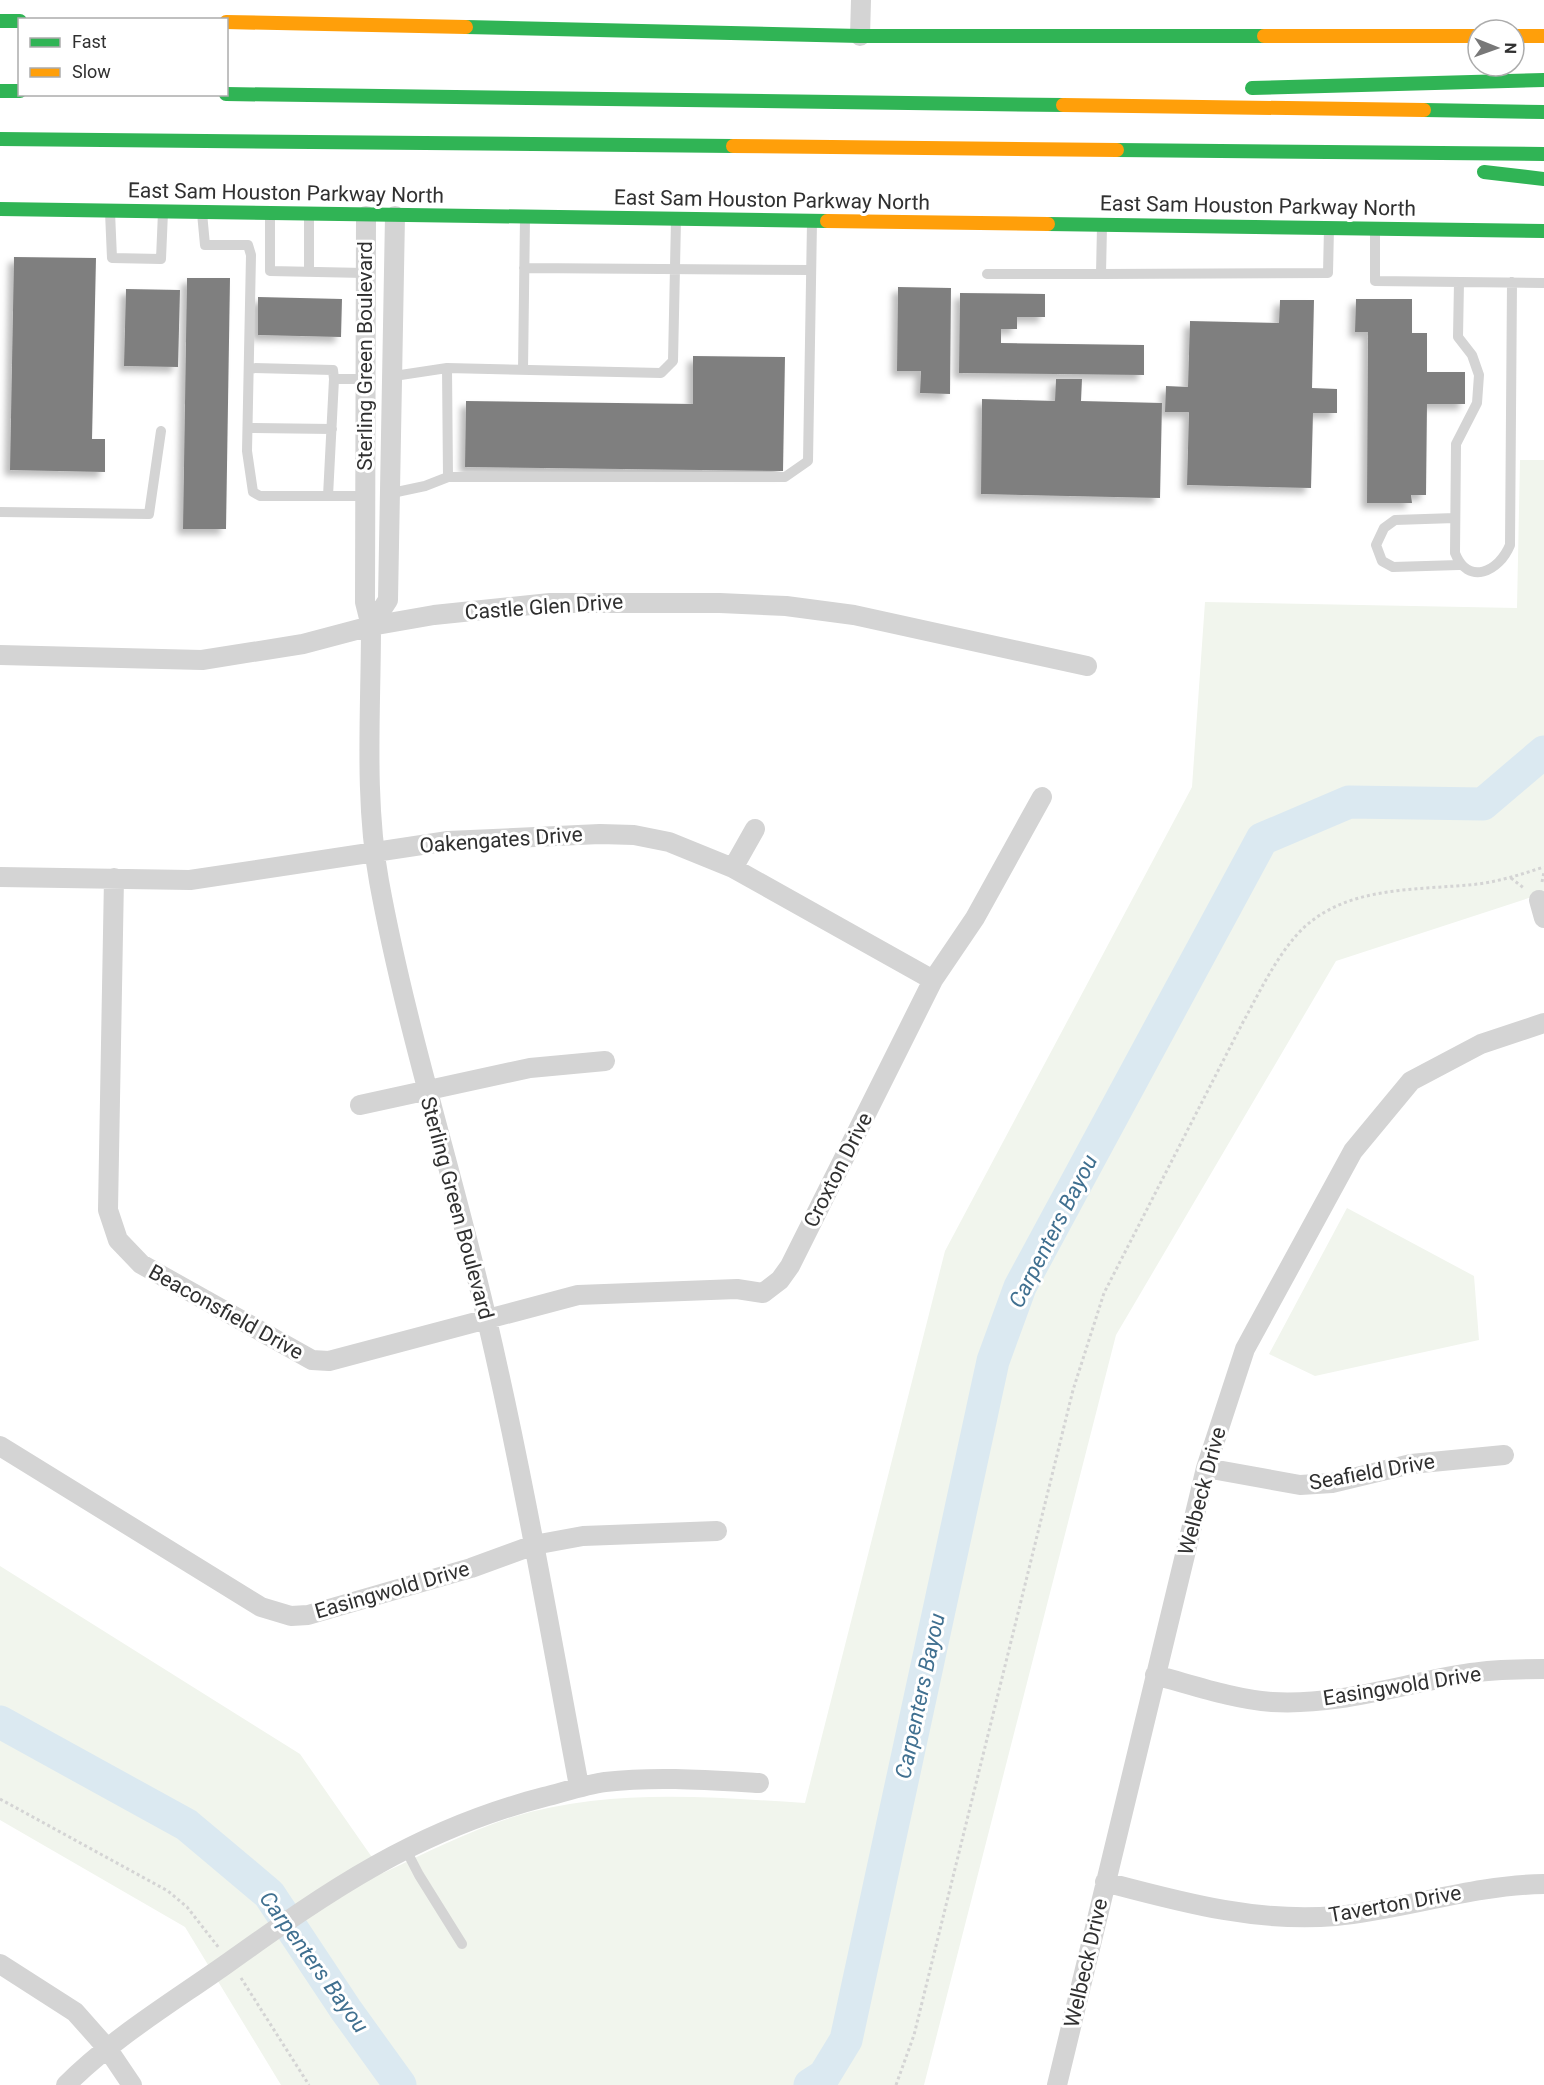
<svg xmlns="http://www.w3.org/2000/svg" width="1544" height="2085" viewBox="0 0 1544 2085" font-family="Roboto,sans-serif">
<defs>
<filter id="shadow"><feDropShadow dx="-5.5" dy="5.5" stdDeviation="3" flood-color="#0004"/></filter>
</defs>
<rect width="100%" height="100%" fill="#fff"/>
<path fill="#f1f5ed" d="M1520 460H1544V893L1336 961 1116 1335 924 2085H281L185 1927 0 1820V1566L300 1754 383 1873C425 1853 469 1831 513 1817 609 1788 707 1797 805 1803L945 1251 1192 787 1205 602 1517 608Z
M1347 1208 1474 1276 1479 1340 1315 1376 1269 1354Z"/>
<g fill="none" stroke-linecap="round" stroke-linejoin="round">
<path stroke="#dbe9f1" stroke-width="33" d="M0 1722 187 1825 269 1894 346 2010 400 2085
M810 2085 824 2076 846 2040 993 1361 1020 1287 1262 839 1349 802 1483 804 1544 752"/>
</g>
<path fill="#7f7f7f" filter="url(#shadow)" d="M14 257 96 258 92 439H105V472L10 470Z
M187 278H230L226 529H183Z
M898 287 951 288 950 394 920 393 921 371H897Z
M126 289 180 290 178 367 124 366Z
M960 293 1045 294V317H1017V329H1001V343L1144 345V375L959 373Z
M258 297 342 299 341 337 258 335Z
M1356 299H1412V333H1427V372H1465V404H1427L1426 495H1411L1412 503H1367L1368 332H1355Z
M1280 300H1314L1312 388 1337 389V413H1313L1311 488 1187 485 1189 412H1165L1166 386 1188 387 1190 321 1279 323Z
M693 356 785 357 783 471 465 467 466 401 693 404Z
M1056 379H1082L1081 401 1162 403 1160 498 981 494 982 399 1055 401Z"/>
<g fill="none" stroke-linecap="round" stroke-linejoin="round">
<path stroke="#d4d4d4" stroke-width="3" stroke-dasharray="3 3" stroke-linecap="butt" d="M1511 878 1525 889
M1542 882 1544 872
M0 1799 168 1891 187 1907 219 1948
M241 1978 309 2085
M896 2085 914 2035 1073 1390 1104 1293 1242 1024C1258 995 1273 963 1294 938 1339 884 1415 891 1478 884 1501 881 1522 874 1544 867"/>
<path stroke="#d4d4d4" stroke-width="10" d="M110 212 112 258 161 259 163 212
M202 213 205 245H248L251 255 247 451 253 492 260 496H365
M270 215V271L365 273
M309 215V272
M1102 226 1101 274 1328 273 1329 228
M1375 229V281L1544 283
M524 268 811 270
M987 274H1101
M1459 282 1458 337 1472 355 1479 375 1477 403 1456 444 1455 553C1468 586 1499 572 1510 545L1512 282
M249 368 333 370 334 379H365
M447 368 448 477
M523 370 525 218
M394 376 447 368 661 373 673 361 676 220
M248 428 332 429
M392 493 425 486 448 477H785L808 461 812 222
M328 496 334 379
M0 512 149 514 161 431
M1455 518 1395 520 1384 528 1376 545 1382 561 1393 567 1459 565
M405 1848 419 1875 462 1944"/>
<path stroke="#d4d4d4" stroke-width="20" d="M860 36 861 0
M366 216 365 602 371 626C371 710 364 798 379 881 406 1029 453 1173 487 1320 523 1474 550 1631 579 1786
M371 626 388 600 395 216
M0 655 202 660 303 644 371 626 434 615 550 603H720L786 606 854 615 1087 666
M733 868 755 829
M0 877 190 880 448 841 600 834 634 835 669 842 733 868 933 980
M114 878 108 1210 118 1240 141 1264 312 1360 329 1361 578 1295 737 1289 763 1293 780 1280 790 1266 933 980 975 918 1042 797
M1539 900 1544 918
M360 1105 530 1068 605 1061
M0 1446 261 1607 291 1616 308 1615 471 1568 534 1545 583 1536 717 1531
M1206 1468 1300 1485 1332 1483 1411 1464 1504 1455
M1155 1675C1193 1685 1233 1699 1272 1702 1340 1706 1404 1683 1471 1673 1495 1669 1520 1669 1544 1669
M1105 1882C1181 1902 1256 1923 1336 1916 1406 1909 1473 1885 1544 1884
M0 1964 75 2012 107 2048 132 2085
M66 2085C113 2038 171 2003 225 1965 330 1890 416 1830 544 1797 564 1792 584 1785 605 1782 656 1776 708 1780 759 1783
M1057 2085 1206 1468 1245 1349 1353 1151 1411 1081 1481 1044 1544 1023"/>
<path stroke="#30b455" stroke-width="14" d="M0 21H20
M466 27 860 36H1264
M1252 88 1544 80
M0 91H20
M226 94 1063 105
M1424 110 1544 112
M0 139 733 146
M1117 150 1544 154
M1484 172 1544 179
M0 209 827 221
M1048 224 1544 231"/>
<path stroke="#ff9f0a" stroke-width="14" d="M226 22 466 27
M1264 36H1478
M1514 36H1544
M1063 105 1424 110
M733 146 1117 150
M827 221 1048 224"/>
</g>
<g text-anchor="middle" dominant-baseline="central" stroke-width="6" stroke-linejoin="round" paint-order="stroke">
<g font-size="21" fill="#303030" stroke="#fff">
<text transform="translate(286 193) rotate(1)">East Sam Houston Parkway North</text>
<text transform="translate(772 200) rotate(1)">East Sam Houston Parkway North</text>
<text transform="translate(1258 206) rotate(1)">East Sam Houston Parkway North</text>
<text transform="translate(365 356) rotate(-90)">Sterling Green Boulevard</text>
<text transform="translate(544 607) rotate(-4)">Castle Glen Drive</text>
<text transform="translate(501 840) rotate(-4)">Oakengates Drive</text>
<text transform="translate(838 1170) rotate(-63)">Croxton Drive</text>
<text transform="translate(457 1208) rotate(75)">Sterling Green Boulevard</text>
<text transform="translate(226 1312) rotate(29)">Beaconsfield Drive</text>
<text transform="translate(1372 1472) rotate(-10)">Seafield Drive</text>
<text transform="translate(1202 1491) rotate(-75)">Welbeck Drive</text>
<text transform="translate(392 1590) rotate(-16)">Easingwold Drive</text>
<text transform="translate(1402 1686) rotate(-9)">Easingwold Drive</text>
<text transform="translate(1395 1904) rotate(-10)">Taverton Drive</text>
<text transform="translate(1086 1963) rotate(-77)">Welbeck Drive</text>
</g>
<g font-size="22" font-style="italic" fill="#407090" stroke="#fff">
<text transform="translate(1053 1231) rotate(-63)">Carpenters Bayou</text>
<text transform="translate(920 1696) rotate(-78)">Carpenters Bayou</text>
<text transform="translate(314 1962) rotate(54)">Carpenters Bayou</text>
</g>
</g>
<rect x="18" y="18" width="210" height="78" fill="#ffffff" stroke="#acacac" stroke-width="1.5"/>
<rect x="30" y="38" width="30" height="9" fill="#30b455" stroke="#acacac" stroke-width="1.5"/>
<text x="72" y="48" font-size="18" fill="#303030">Fast</text>
<rect x="30" y="68" width="30" height="9" fill="#ff9f0a" stroke="#acacac" stroke-width="1.5"/>
<text x="72" y="78" font-size="18" fill="#303030">Slow</text>
<g transform="translate(1496 48) rotate(91)"><circle r="28" fill="#ffffff" stroke="#acacac" stroke-width="1.5"/>
<path d="M0-4.5L10 22L0 15L-10 22Z" fill="#787878"/>
<text y="-9" font-size="16" font-weight="bold" text-anchor="middle" fill="#303030">N</text>
</g>
</svg>
